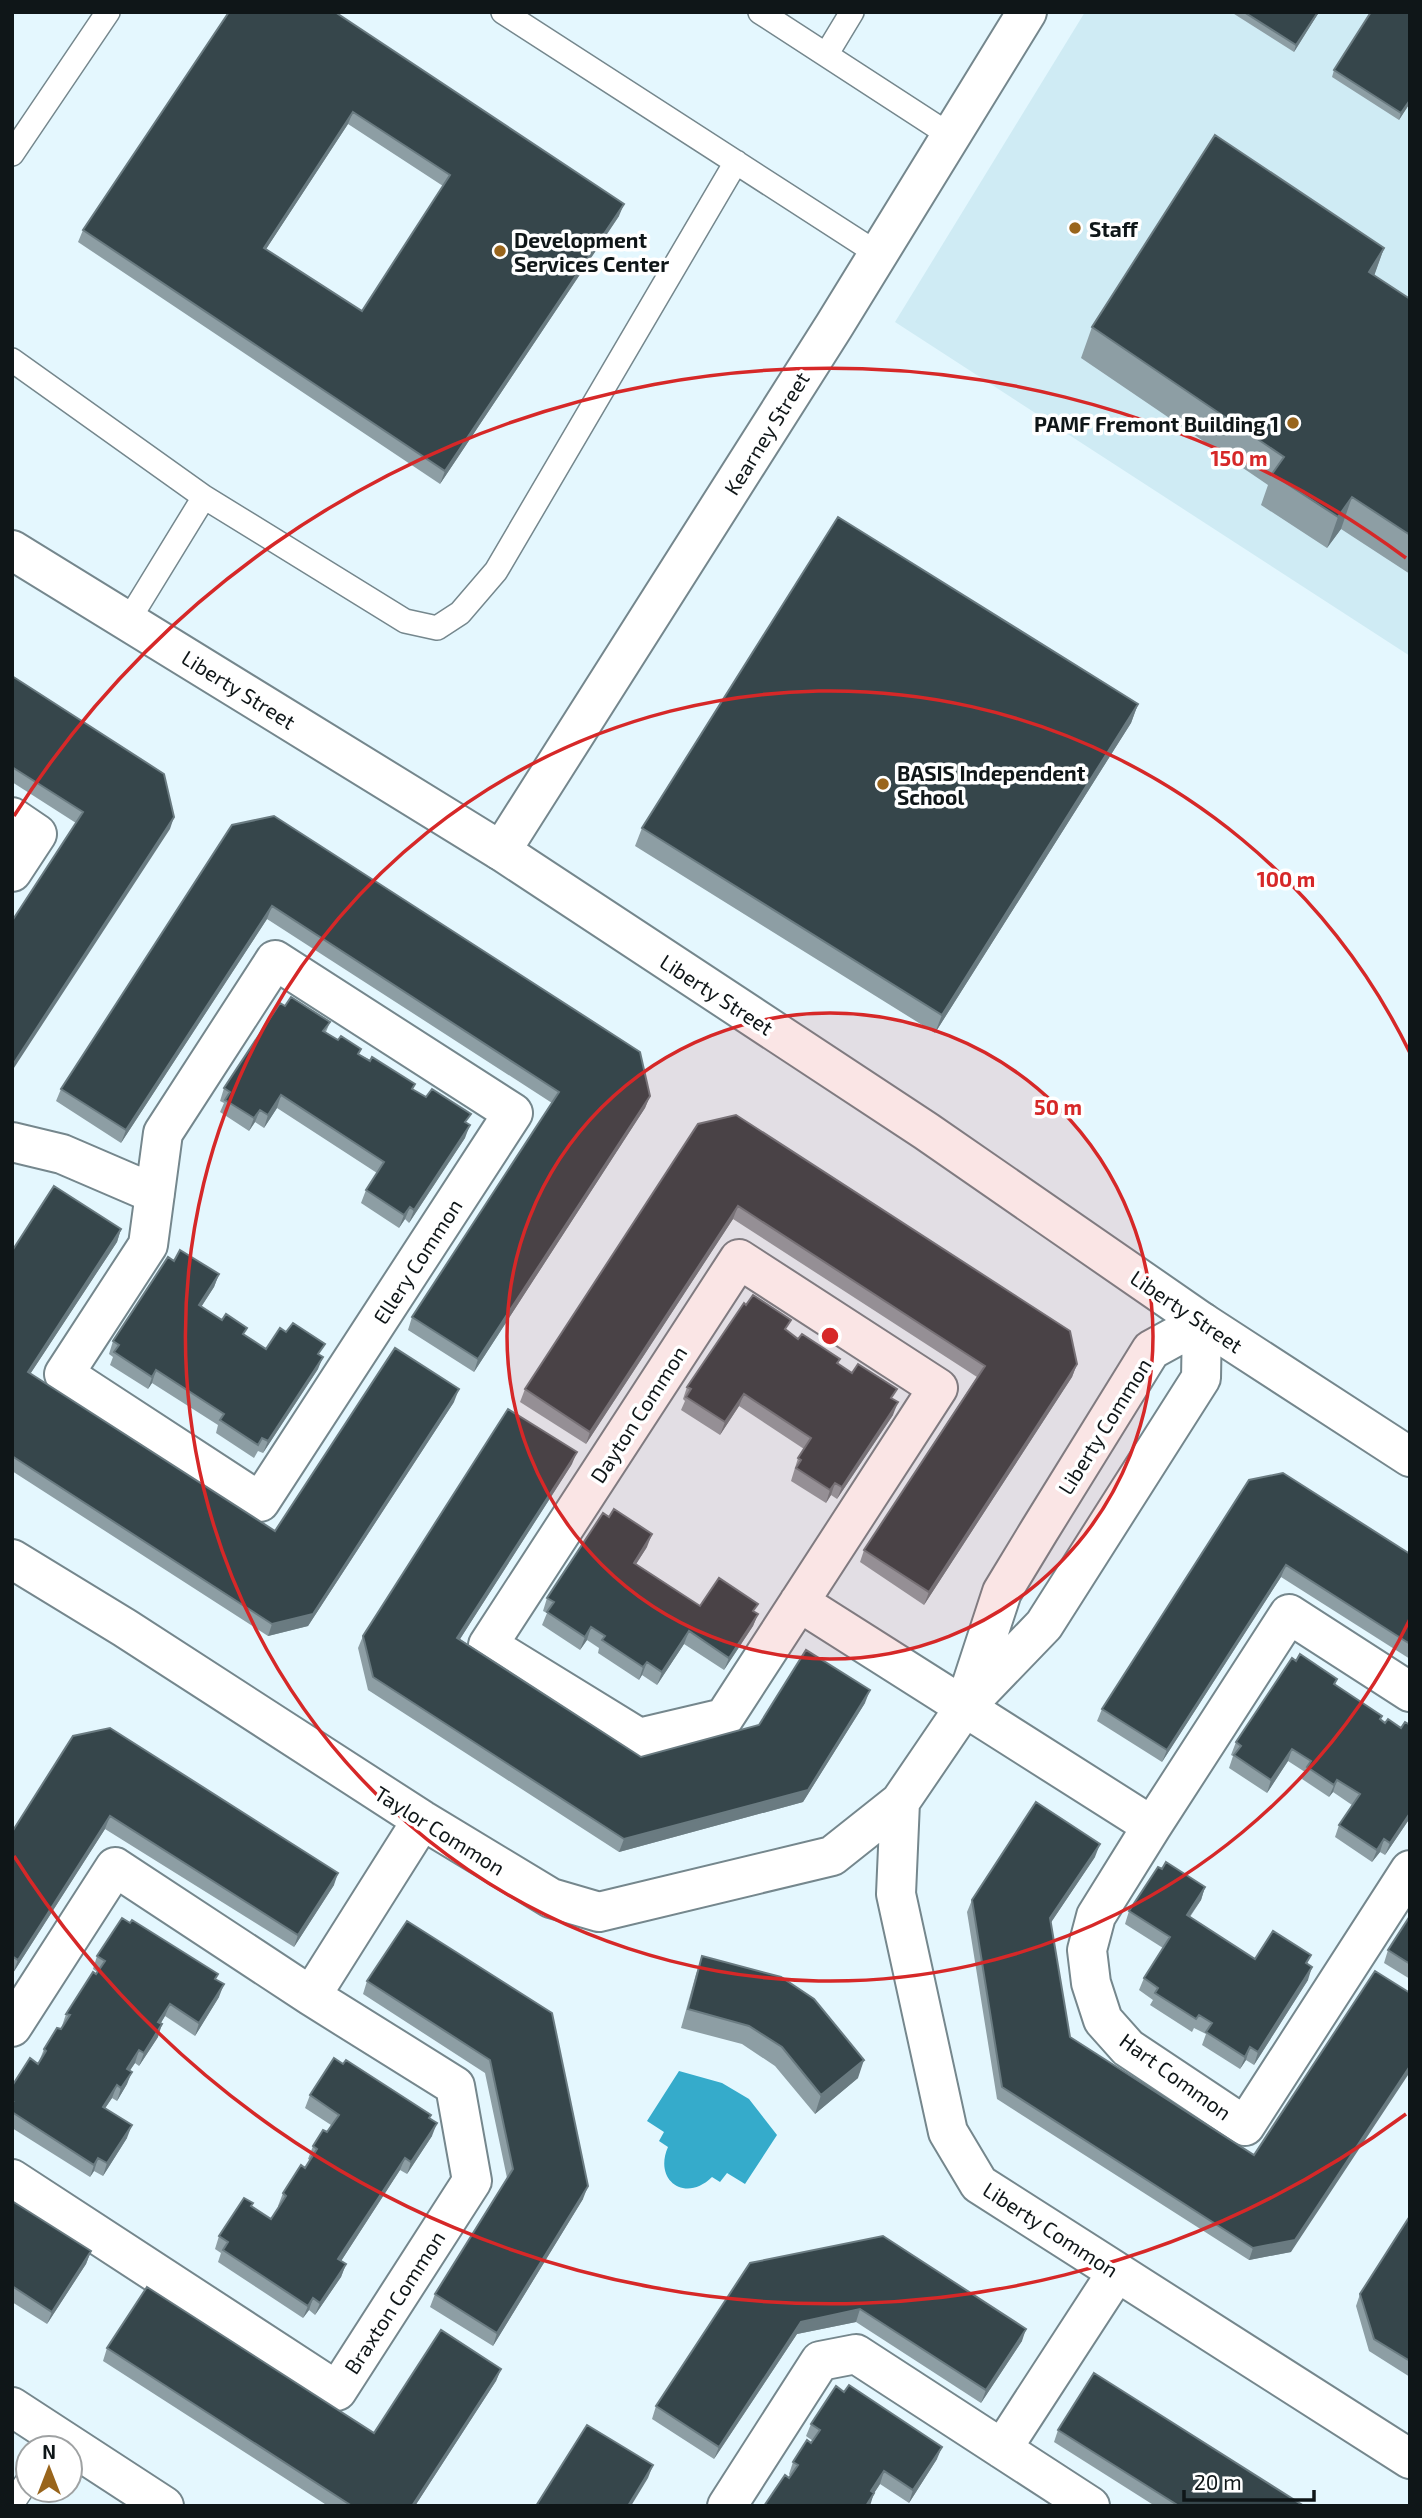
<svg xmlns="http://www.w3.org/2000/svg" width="1422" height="2518" viewBox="0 0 1422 2518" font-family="'Exo 2',sans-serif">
<rect width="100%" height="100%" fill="#e4f7fe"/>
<path fill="#cfebf4" d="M1085 12H1410V656L895 322Z"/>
<path fill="#35abcb" d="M679 2071 722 2083 749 2099 777 2135 745 2184 727 2173 720 2182 712 2177C686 2203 653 2181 668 2147L659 2141 664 2132 647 2121Z"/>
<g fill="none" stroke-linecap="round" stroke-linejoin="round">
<defs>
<path id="service" d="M503 12 878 254
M760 12 951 136
M826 55 852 12
M12 154 108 12
M12 360 204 497 405 621 437 628 460 613 496 571 736 162
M128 621 204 497
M12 2504 28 2480"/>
<path id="minor" d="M12 817 37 834 12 872
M501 851 834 326 1027 12
M275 960 513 1113 260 1502 64 1374 148 1245 163 1133Z
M12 1142 62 1154 155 1194
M739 1259 938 1388 724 1718 639 1738 488 1645Z
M12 1559 125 1628 422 1820 551 1898 599 1912 832 1856 900 1802
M799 1602 1152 1826
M1410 1692 1289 1614 1152 1826 1096 1916 1087 1950 1091 1983 1103 2020 1128 2048 1245 2126 1410 1870
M964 1708 1002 1592 1039 1531 1151 1350 1202 1322 1201 1378 1044 1625 964 1708 900 1802 896 1894 948 2132 979 2184 1410 2459
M311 1996 422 1820
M12 2027 115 1867 311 1996 455 2086 472 2181 337 2391 12 2179
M12 2407 164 2506
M1002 2449 1117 2272
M727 2506 820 2361 856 2354 1090 2506"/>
<path id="tertiary" d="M12 550 501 851 926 1131 1202 1322 1410 1457"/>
</defs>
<use href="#service" stroke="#75878d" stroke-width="26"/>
<use href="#minor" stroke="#75878d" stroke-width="42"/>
<use href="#tertiary" stroke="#75878d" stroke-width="42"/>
<use href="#service" stroke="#fff" stroke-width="23"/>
<use href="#minor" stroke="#fff" stroke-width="38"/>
<use href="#tertiary" stroke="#fff" stroke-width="38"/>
</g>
<path fill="#8d9ea4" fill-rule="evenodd" d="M229 12 619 216 440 484 78 242 83 230ZM348 124 443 186 362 311 266 249Z
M1231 12H1319L1294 52Z
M1334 70 1410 103 1399 120 1332 77Z
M1384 248 1374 275 1410 299V574L1341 529 1327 548 1261 505 1268 485 1081 358 1092 327Z
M12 676 170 829 76 823 12 782Z
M1138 704 1131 723 935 1033 635 846 642 828Z
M232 825 650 1096 645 1108 474 1372 408 1330 412 1317 552 1103 267 919 121 1143 56 1101 61 1089Z
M285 1006 330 1022 326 1032 338 1040 361 1049 359 1054 415 1084 413 1089 467 1123 465 1138 409 1223 405 1219 399 1228 361 1203 366 1190 377 1173 277 1108 264 1128 255 1122 249 1131 220 1112 224 1103 220 1101 224 1088Z
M698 1124 1077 1364 1072 1377 924 1605 860 1562 864 1550 977 1377 733 1219 586 1444 520 1402 525 1389Z
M121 1229 117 1242 30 1374 275 1531 454 1402 308 1626 268 1636 12 1471V1251Z
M174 1261 219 1274 214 1287 201 1307 245 1335 266 1349 320 1355 318 1369 263 1453 258 1451 254 1458 216 1433 218 1425 152 1383 148 1389 110 1365 113 1357 109 1354 113 1341Z
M787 1331 798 1339 840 1359 838 1364 893 1399V1415L837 1499 831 1495 826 1503 791 1481 798 1458 804 1449 739 1406 720 1435 681 1410 685 1401 683 1399 687 1387Z
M572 1464 460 1639 641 1757 865 1703 803 1802 619 1852 368 1690 358 1648 363 1636Z
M1249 1480 1410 1554V1659L1281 1577 1162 1762 1097 1721 1102 1709Z
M647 1547 636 1564 700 1606 755 1612 758 1614 753 1626 724 1670 684 1644 657 1685 642 1675 639 1680 598 1653 599 1648 587 1640 580 1650 542 1625 547 1613 543 1611 547 1598Z
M1296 1661 1337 1679 1335 1685 1381 1720 1410 1818 1385 1855 1380 1852 1372 1862 1335 1837 1339 1825 1352 1805 1333 1792 1329 1797 1302 1779 1305 1772 1288 1761 1267 1793 1229 1768 1233 1756 1231 1755 1236 1742Z
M73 1736 334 1885 294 1947 105 1829 13 1973 12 1972V1832Z
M1095 1857 1051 1922 1070 2037 1291 2252 1249 2260 997 2099 967 1912 972 1900Z
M1205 1887 1201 1900 1190 1917 1255 1959 1311 1955 1307 1964 1308 1980 1254 2065 1246 2060 1240 2069 1202 2045 1206 2034 1194 2028 1192 2032 1150 2005 1153 2000 1139 1990 1144 1978 1163 1948 1125 1924 1129 1911Z
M1410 1916V1979L1384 1963 1388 1950Z
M407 1921 583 2199 493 2346 430 2307 435 2294 507 2178 485 2073 363 1994 367 1981Z
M97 1956 216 1979 219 1997 195 2036 165 2016 160 2024 158 2037 139 2066 135 2063 130 2070 127 2084 117 2101 112 2098 105 2108 127 2138 103 2176 94 2171 90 2177 12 2128V2086L38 2064 44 2049 61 2029 66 2014 97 1972 93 1969Z
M702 1956 858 2078 815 2114 775 2066 742 2044 681 2028 696 1974Z
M310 2095 430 2119 432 2136 407 2174 400 2170 341 2261 346 2264 341 2277 315 2315 309 2310 303 2318 218 2262 221 2253 215 2249 219 2236 252 2207 271 2219 279 2206H278L283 2193 305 2168 310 2160 308 2159 313 2146 327 2132 331 2125 305 2108Z
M12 2201 91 2251 86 2264 47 2324 12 2302Z
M1410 2216V2377L1369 2351 1356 2306 1360 2294Z
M750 2263 1022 2341 981 2403 856 2322 797 2334 714 2459 652 2419 656 2406Z
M107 2348 374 2433 501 2369 496 2381 415 2506H328L103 2361Z
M811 2424 937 2459 909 2503 880 2484 874 2493 789 2478 790 2476 789 2474 793 2462 813 2441 806 2436Z
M1058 2430 1304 2506H1155L1054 2442Z"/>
<path fill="#6a7b81" d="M1318 12H1319L1294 52 1296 45Z
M1410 100V103L1399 120 1401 113Z
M353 112 348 124 259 260 264 248Z
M624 204 619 216 440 484 445 471Z
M1384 248 1373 279 1369 272Z
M1352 497 1341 529 1327 548 1338 517Z
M1138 704 1131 723 935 1033 942 1015Z
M174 817 170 829 12 1071V1066Z
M272 906 267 919 121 1143 126 1130Z
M281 1095 277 1108 264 1128 268 1115Z
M650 1096 645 1108 474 1372 478 1359Z
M260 1110 255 1122 249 1131 254 1118Z
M470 1125 465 1138 409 1223 414 1210Z
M738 1206 733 1219 586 1444 590 1432Z
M410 1207 405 1219 399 1228 404 1215Z
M121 1229 117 1242 23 1385 28 1372Z
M219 1274 214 1287 194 1318 199 1305Z
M323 1357 318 1369 263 1453 268 1441Z
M1077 1364 1072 1377 924 1605 929 1592Z
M156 1370 152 1383 148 1389 152 1377Z
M459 1389 454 1402 308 1626 268 1636 272 1624Z
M744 1394 739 1406 720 1435 725 1422Z
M898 1402 893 1415 837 1499 842 1487Z
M577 1452 572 1464 453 1650 457 1638Z
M835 1483 831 1495 826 1503 830 1490Z
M652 1534 647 1547 629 1575 634 1563Z
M1286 1565 1281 1577 1162 1762 1167 1750Z
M758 1614 753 1626 724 1670 729 1658Z
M591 1627 587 1640 580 1650 585 1637Z
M689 1631 684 1644 657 1685 662 1672Z
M647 1662 642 1675 639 1680 643 1667Z
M870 1690 865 1703 803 1802 619 1852 624 1839Z
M1292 1749 1288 1761 1267 1793 1271 1780Z
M1337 1780 1333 1792 1329 1797 1334 1785Z
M1410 1813V1818L1385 1855 1390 1843Z
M110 1816 105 1829 13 1973 18 1960Z
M1384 1839 1380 1852 1372 1862 1377 1850Z
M1100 1844 1095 1857 1046 1930 1050 1918Z
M338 1873 334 1885 294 1947 298 1935Z
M1205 1887 1201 1900 1182 1927 1187 1915Z
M1312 1967 1308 1980 1254 2065 1258 2052Z
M224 1984 219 1997 195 2036 199 2023Z
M170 2004 165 2016 154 2035 158 2022Z
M162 2024 158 2037 139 2066 144 2053Z
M1250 2047 1246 2060 1240 2069 1245 2057Z
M139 2050 135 2063 123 2081 127 2069Z
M864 2060 858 2078 815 2114 821 2095Z
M1410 2066V2072L1291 2252 1249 2260 1253 2248Z
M132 2072 127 2084 117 2101 121 2088Z
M117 2085 112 2098 98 2119 103 2107Z
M437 2123 432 2136 407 2174 411 2162Z
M132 2125 127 2138 103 2176 107 2163Z
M98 2158 94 2171 90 2177 94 2165Z
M405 2158 400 2170 334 2272 338 2259Z
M588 2186 583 2199 493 2346 497 2333Z
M91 2251 86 2264 47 2324 52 2312Z
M346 2264 341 2277 315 2315 320 2303Z
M313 2298 309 2310 303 2318 308 2306Z
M860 2309 856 2322 797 2334 714 2459 719 2447 801 2322Z
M1026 2329 1022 2341 981 2403 986 2390Z
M501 2369 496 2381 415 2506H412Z
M942 2447 937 2459 909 2503 913 2490Z
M653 2465 648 2478 631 2506H628Z
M884 2471 880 2484 867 2504 871 2491Z
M874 2493 870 2506H866Z"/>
<path fill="#36464b" stroke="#6a7b81" stroke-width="2" fill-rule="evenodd" d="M229 12H335L624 204 445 471 83 230ZM353 112 450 175 362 311 264 248Z
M1244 12H1318L1296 45Z
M1371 12H1410V100L1401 113 1334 70Z
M1215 135 1384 248 1369 272 1410 299V535L1352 497 1338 517 1272 474 1284 457 1092 327Z
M838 517 1138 704 942 1015 642 828Z
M12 676 164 774 174 817 12 1066V921L83 812 12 767Z
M274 816 640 1052 650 1096 478 1359 412 1317 559 1092 272 906 126 1130 61 1089 232 825Z
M291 997 330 1022 323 1031 338 1040 341 1036 361 1049 358 1054 370 1061 372 1057 415 1084 412 1089 426 1097 432 1089 471 1114 465 1122 470 1125 414 1210 410 1207 404 1215 366 1190 384 1162 281 1095 268 1115 260 1110 254 1118 225 1100 230 1092 224 1088 280 1003 285 1006Z
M736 1115 1070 1331 1077 1364 929 1592 864 1550 985 1366 738 1206 590 1432 525 1389 698 1124Z
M54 1186 121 1229 28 1372 275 1531 395 1348 459 1389 313 1614 272 1624 12 1456V1251Z
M180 1250 219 1274 199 1305 222 1320 226 1314 247 1328 243 1334 266 1349 280 1328 286 1332 293 1323 325 1344 318 1354 323 1357 268 1441 262 1438 258 1445 220 1420 224 1414 156 1370 152 1377 114 1352 119 1345 113 1341 168 1257 174 1261Z
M753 1295 791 1320 785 1329 798 1339 802 1334 840 1359 837 1363 852 1373 858 1364 897 1389 891 1398 898 1402 842 1487 835 1483 830 1490 796 1468 801 1460 798 1458 811 1438 744 1394 725 1422 686 1397 691 1389 687 1387 744 1303 746 1305Z
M508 1409 577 1452 457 1638 641 1757 759 1725 806 1650 870 1690 808 1790 624 1839 373 1677 363 1636Z
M1283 1473 1410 1554V1644L1286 1565 1167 1750 1102 1709 1249 1480Z
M614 1509 652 1534 634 1563 700 1606 719 1578 758 1604 753 1611 758 1614 729 1658 689 1631 662 1672 647 1662 643 1667 602 1640 605 1636 591 1627 585 1637 547 1612 554 1602 547 1598 603 1513 609 1517Z
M1300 1654 1337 1679 1334 1684 1382 1716 1380 1719 1385 1723 1388 1719 1401 1728 1405 1722 1410 1725V1813L1390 1843 1384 1839 1377 1850 1339 1825 1360 1794 1337 1780 1334 1785 1307 1767 1311 1761 1292 1749 1271 1780 1234 1755 1241 1746 1236 1742 1292 1658 1296 1661Z
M110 1728 338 1873 298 1935 110 1816 18 1960 12 1956V1832L73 1736Z
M1036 1802 1100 1844 1050 1918 1070 2037 1254 2155 1375 1971 1410 1993V2066L1295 2240 1253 2248 1002 2087 972 1900Z
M1166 1862 1205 1887 1187 1915 1255 1959 1273 1931 1311 1955 1306 1963 1312 1967 1258 2052 1250 2047 1245 2057 1206 2032 1212 2023 1199 2015 1196 2019 1155 1993 1158 1988 1144 1978 1170 1937 1129 1911 1158 1867 1162 1869Z
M1410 1916V1964L1388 1950Z
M122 1918 130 1923 132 1920 218 1974 215 1979 224 1984 199 2023 170 2004 158 2022 162 2024 144 2053 139 2050 127 2069 132 2072 121 2088 117 2085 103 2107 132 2125 107 2163 98 2158 94 2165 12 2112V2104L13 2102H12V2086L30 2058 38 2064 46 2051 44 2049 57 2028 61 2029 70 2015 66 2014 93 1972 96 1974 105 1961 97 1956Z
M407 1921 552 2013 588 2186 497 2333 435 2294 513 2169 490 2060 367 1981Z
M702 1956 781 1977 814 1999 864 2060 821 2095 782 2047 749 2026 688 2009Z
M334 2058 343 2064 346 2060 431 2115 429 2118 437 2123 411 2162 405 2158 338 2259 346 2264 320 2303 313 2298 308 2306 223 2250 228 2242 219 2236 244 2198 253 2203 251 2206 271 2219 286 2196 283 2193 301 2165 305 2168 317 2149 313 2146 323 2130 327 2132 339 2115 310 2095Z
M12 2201 91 2251 52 2312 12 2286Z
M1410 2216V2361L1374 2339 1360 2294Z
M883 2236 1026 2329 986 2390 860 2309 801 2322 719 2447 656 2406 750 2263Z
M147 2287 374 2433 441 2330 501 2369 412 2506H352L107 2348Z
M1094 2373 1304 2506H1179L1058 2430Z
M849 2385 942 2447 913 2490 884 2471 871 2491 874 2493 866 2506H764L785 2475 789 2478 798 2465 793 2462 807 2440 811 2443 820 2430 811 2424 836 2386 844 2392Z
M587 2425 653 2465 628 2506H536Z"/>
<circle cx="830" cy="1336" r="323" fill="#d62828" fill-opacity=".12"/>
<g fill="none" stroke="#d62828" stroke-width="3.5">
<circle cx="830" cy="1336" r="323"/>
<path d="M1410 1619A645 645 0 1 1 1410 1053"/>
<path d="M1406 2114A968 968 0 0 1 14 1856M14 816A968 968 0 0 1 1406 558"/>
</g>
<g fill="#99651c" stroke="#fff" stroke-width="2.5">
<circle cx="1075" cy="228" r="7"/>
<circle cx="500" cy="251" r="7"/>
<circle cx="1293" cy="423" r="7"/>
<circle cx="883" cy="784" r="7"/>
</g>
<g text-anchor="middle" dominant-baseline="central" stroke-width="7" stroke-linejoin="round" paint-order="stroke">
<g font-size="21" font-weight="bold" fill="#0f1618" stroke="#fff" text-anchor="start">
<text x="1089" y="228">Staff</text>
<text x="514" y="239">Development<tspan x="514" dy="24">Services Center</tspan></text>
<text x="1279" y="423" text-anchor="end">PAMF Fremont Building 1</text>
<text x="897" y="772">BASIS Independent<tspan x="897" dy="24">School</tspan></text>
</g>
<g font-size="21" fill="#0f1618" stroke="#fff">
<text transform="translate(766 433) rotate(-58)">Kearney Street</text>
<text transform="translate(239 689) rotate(32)">Liberty Street</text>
<text transform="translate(717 994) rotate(33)">Liberty Street</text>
<text transform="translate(417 1261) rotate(-57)">Ellery Common</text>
<text transform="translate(1187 1311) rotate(34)">Liberty Street</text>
<text transform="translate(638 1414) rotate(-57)">Dayton Common</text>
<text transform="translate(1104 1426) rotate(-58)">Liberty Common</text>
<text transform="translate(440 1830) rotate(32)">Taylor Common</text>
<text transform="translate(1176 2076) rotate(36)">Hart Common</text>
<text transform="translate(1051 2229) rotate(33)">Liberty Common</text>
<text transform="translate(394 2302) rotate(-57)">Braxton Common</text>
</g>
</g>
<circle cx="830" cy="1336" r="10" fill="#d62828" stroke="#fff" stroke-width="3.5"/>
<g font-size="21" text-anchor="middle" font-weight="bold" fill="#d62828" stroke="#fff" stroke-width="7" stroke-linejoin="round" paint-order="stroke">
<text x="1239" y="466">150 m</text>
<text x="1286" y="887">100 m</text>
<text x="1058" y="1115">50 m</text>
</g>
<rect width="1422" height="2518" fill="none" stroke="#0f1618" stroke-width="28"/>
<g transform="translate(49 2469)"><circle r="33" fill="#ffffff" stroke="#9fa2a3" stroke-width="2"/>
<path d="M0-5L12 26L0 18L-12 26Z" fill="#99651c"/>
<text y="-10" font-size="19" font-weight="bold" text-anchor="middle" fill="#0f1618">N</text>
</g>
<path d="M1184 2490v10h130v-10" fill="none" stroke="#0f1618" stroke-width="3.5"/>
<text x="1194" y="2490" font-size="21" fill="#0f1618" stroke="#ffffff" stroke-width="5" paint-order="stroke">20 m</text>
</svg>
